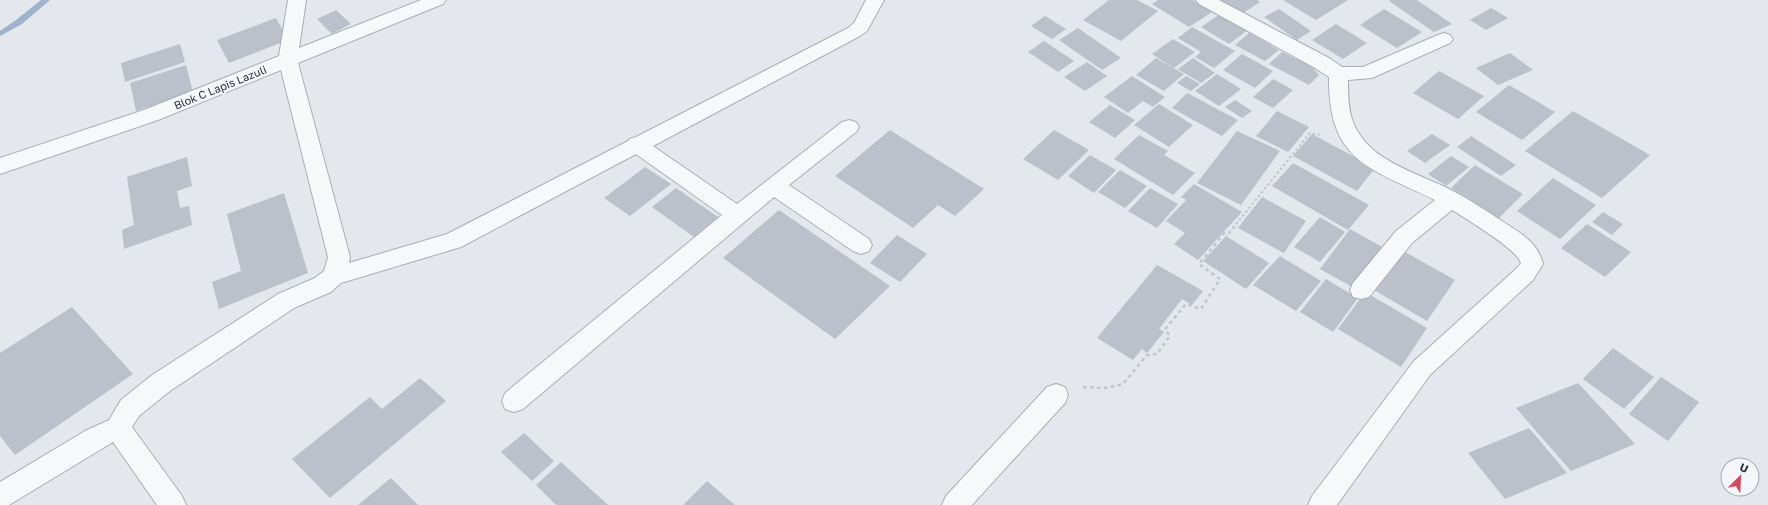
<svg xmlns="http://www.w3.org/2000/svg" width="1768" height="505" viewBox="0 0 1768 505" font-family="'Golos Text',sans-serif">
<rect width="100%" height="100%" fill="#e4e7ec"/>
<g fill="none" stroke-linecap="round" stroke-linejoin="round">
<path fill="#9fb4cc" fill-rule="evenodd" d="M41 0H50L22 24 0 36V31L16 20Z"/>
</g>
<path fill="#bbc0ca" d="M1109 0H1137L1158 11 1121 41 1083 20Z
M1158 0H1193L1212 12 1189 27 1152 4Z
M1214 0H1257L1260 2 1240 15Z
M1283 0H1348L1316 20Z
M1391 0H1417L1452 24 1434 32 1389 1Z
M1491 8 1508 18 1486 30 1470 20Z
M1279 9 1311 31 1297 40 1264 17Z
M1384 9 1422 32 1397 48 1360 25Z
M336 10 351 24 332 34 317 19Z
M1220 14 1248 30 1229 44 1201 27Z
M1045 16 1066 29 1052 39 1031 26Z
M276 18 288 40 229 63 217 40Z
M1336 24 1367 43 1343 59 1312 40Z
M1192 27 1235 51 1214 68 1195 57 1201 52 1178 38Z
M1078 28 1121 58 1102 70 1059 40Z
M1249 33 1279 50 1265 61 1235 45Z
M1173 39 1195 52 1174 68 1152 54Z
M1044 41 1074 61 1058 72 1028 52Z
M180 44 185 62 125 82 121 63Z
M1282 52 1312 67 1319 75 1309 85 1269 64Z
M1510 53 1533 70 1498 85 1476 68Z
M1242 54 1273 71 1255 88 1223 70Z
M1156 58 1184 74 1164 91 1136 75Z
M1193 58 1215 73 1201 83 1178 69Z
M1087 62 1107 76 1085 91 1064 77Z
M186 65 193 92 136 111 130 83Z
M1439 71 1484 96 1458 119 1413 93Z
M1217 74 1241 89 1219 106 1195 91Z
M1132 76 1165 97 1153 107 1143 101 1128 113 1104 97Z
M1186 76 1200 84 1191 91 1177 83Z
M1273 79 1293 90 1273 108 1253 97Z
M1509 85 1555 112 1522 140 1476 112Z
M1187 93 1238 120 1222 136 1172 108Z
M1235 100 1252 111 1242 118 1225 107Z
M1159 104 1193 125 1169 147 1134 125Z
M1110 105 1135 120 1115 138 1089 122Z
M1277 111 1309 127 1288 152 1256 136Z
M1573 111 1650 155 1602 198 1525 151Z
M890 130 984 189 955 216 938 205 913 228 835 176Z
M1054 130 1089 150 1058 180 1023 159Z
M1237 131 1280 151 1241 205 1197 183Z
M1312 134 1375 168 1357 191 1293 156Z
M1432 134 1450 145 1425 163 1407 151Z
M1139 135 1168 151 1164 155 1195 173 1173 195 1114 159Z
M1471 136 1516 165 1501 176 1457 147Z
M1090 155 1116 170 1094 193 1068 176Z
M1451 156 1469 167 1446 186 1428 174Z
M187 157 192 186 177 191 180 208 189 206 192 225 124 249 122 230 134 225 127 177Z
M1293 163 1369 205 1348 230 1272 186Z
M1475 165 1523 194 1499 218 1451 188Z
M645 167 671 184 630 216 604 198Z
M1120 170 1147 186 1125 208 1098 192Z
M1553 178 1596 205 1560 239 1517 211Z
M1194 184 1242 212 1198 260 1174 244 1185 233 1166 221 1186 200 1181 197Z
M676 188 718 217 694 237 652 207Z
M1150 188 1178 204 1157 228 1128 211Z
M284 193 308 273 219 309 212 282 241 271 227 214Z
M1262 197 1306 221 1284 253 1238 228Z
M779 210 890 286 835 339 723 258Z
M1603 212 1623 224 1612 235 1592 222Z
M1320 217 1345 232 1320 262 1294 247Z
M1587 224 1631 252 1605 277 1561 248Z
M1350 229 1384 248 1354 288 1320 269Z
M897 235 927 254 900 282 870 263Z
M1226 236 1269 263 1246 289 1203 261Z
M1398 248 1455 280 1427 321 1369 287Z
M1280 256 1321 281 1296 311 1253 285Z
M1157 265 1203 291 1192 305 1182 299 1159 329 1164 332 1147 353 1142 349 1133 360 1097 338Z
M1326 279 1358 298 1333 332 1300 312Z
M1365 292 1427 328 1401 367 1338 329Z
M72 307 133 374 15 455 0 436V353Z
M1613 348 1654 377 1624 409 1583 379Z
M1661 377 1699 402 1668 441 1629 414Z
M420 378 446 401 330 498 292 459 370 397 382 409Z
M1578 383 1635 444 1571 471 1516 408Z
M1529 428 1567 473 1505 499 1468 453Z
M524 433 554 461 532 481 501 452Z
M561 462 608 505H556L536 485Z
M391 478 418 505H358Z
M707 481 735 505H683Z"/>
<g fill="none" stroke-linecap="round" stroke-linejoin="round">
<defs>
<path id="minor" d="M288 0H306L299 48 421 0H446L443 4 298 63 350 257 349 263 447 234 628 141 629 139 636 137 848 28 854 23 866 0H884L867 31 860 36 653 146 737 204 842 122 849 120 856 122 859 127 856 132 789 185 869 239 872 245 869 251 861 254 853 251 774 197 523 409 514 412 505 409 502 401 505 393 722 215 636 154 461 247 341 283 331 292 294 308 170 391 139 416 132 427 182 496 186 505H157L113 442 9 505H0V482L85 431 109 420 121 400 152 375 278 294 315 278 324 271 328 257 281 70 158 120 0 174V158L144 110 279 56Z
M1196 0H1219L1329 58 1342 67H1363L1438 35 1444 33 1450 35 1453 39 1450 43 1372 78 1348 80C1348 93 1348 107 1352 119 1365 159 1412 171 1445 187 1466 197 1485 210 1505 223 1522 234 1538 243 1543 264L1533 280 1430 375 1337 505H1308L1312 496 1414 361 1517 268 1521 263C1517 249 1466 219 1452 210L1412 243 1369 297 1361 299 1353 297 1350 290 1353 283 1396 231 1435 200C1370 168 1328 162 1329 77L1315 68 1199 4Z
M1056 384 1065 387 1068 395 1065 403 972 505H942L946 496 1047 387Z"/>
</defs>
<use href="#minor" stroke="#a9aeb7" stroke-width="2"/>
<path stroke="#c2c5cb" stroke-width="2" stroke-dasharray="2.5 2.5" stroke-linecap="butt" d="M1233 228 1310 133 1322 135"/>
<path stroke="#c2c5cb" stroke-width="2.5" stroke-dasharray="3.5 3.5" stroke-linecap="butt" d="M1083 387 1105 388 1123 384 1147 355 1157 354 1170 336 1165 329 1186 304 1201 309 1220 279 1199 264 1225 232 1229 233 1234 227"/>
<use href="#minor" fill="#f7f8fa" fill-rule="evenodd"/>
</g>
<g text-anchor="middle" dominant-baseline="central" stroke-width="3.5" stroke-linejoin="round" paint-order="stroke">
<g font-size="11" fill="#2b3445" stroke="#f4f6f9">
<text transform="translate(220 87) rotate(-22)">Blok C Lapis Lazuli</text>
</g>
</g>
<g transform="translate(1740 477) rotate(24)"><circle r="19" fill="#f4f6f9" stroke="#a4a8b1"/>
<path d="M0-3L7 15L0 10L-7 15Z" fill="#d1495b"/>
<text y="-6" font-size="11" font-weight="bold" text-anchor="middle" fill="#2b3445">U</text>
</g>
</svg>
